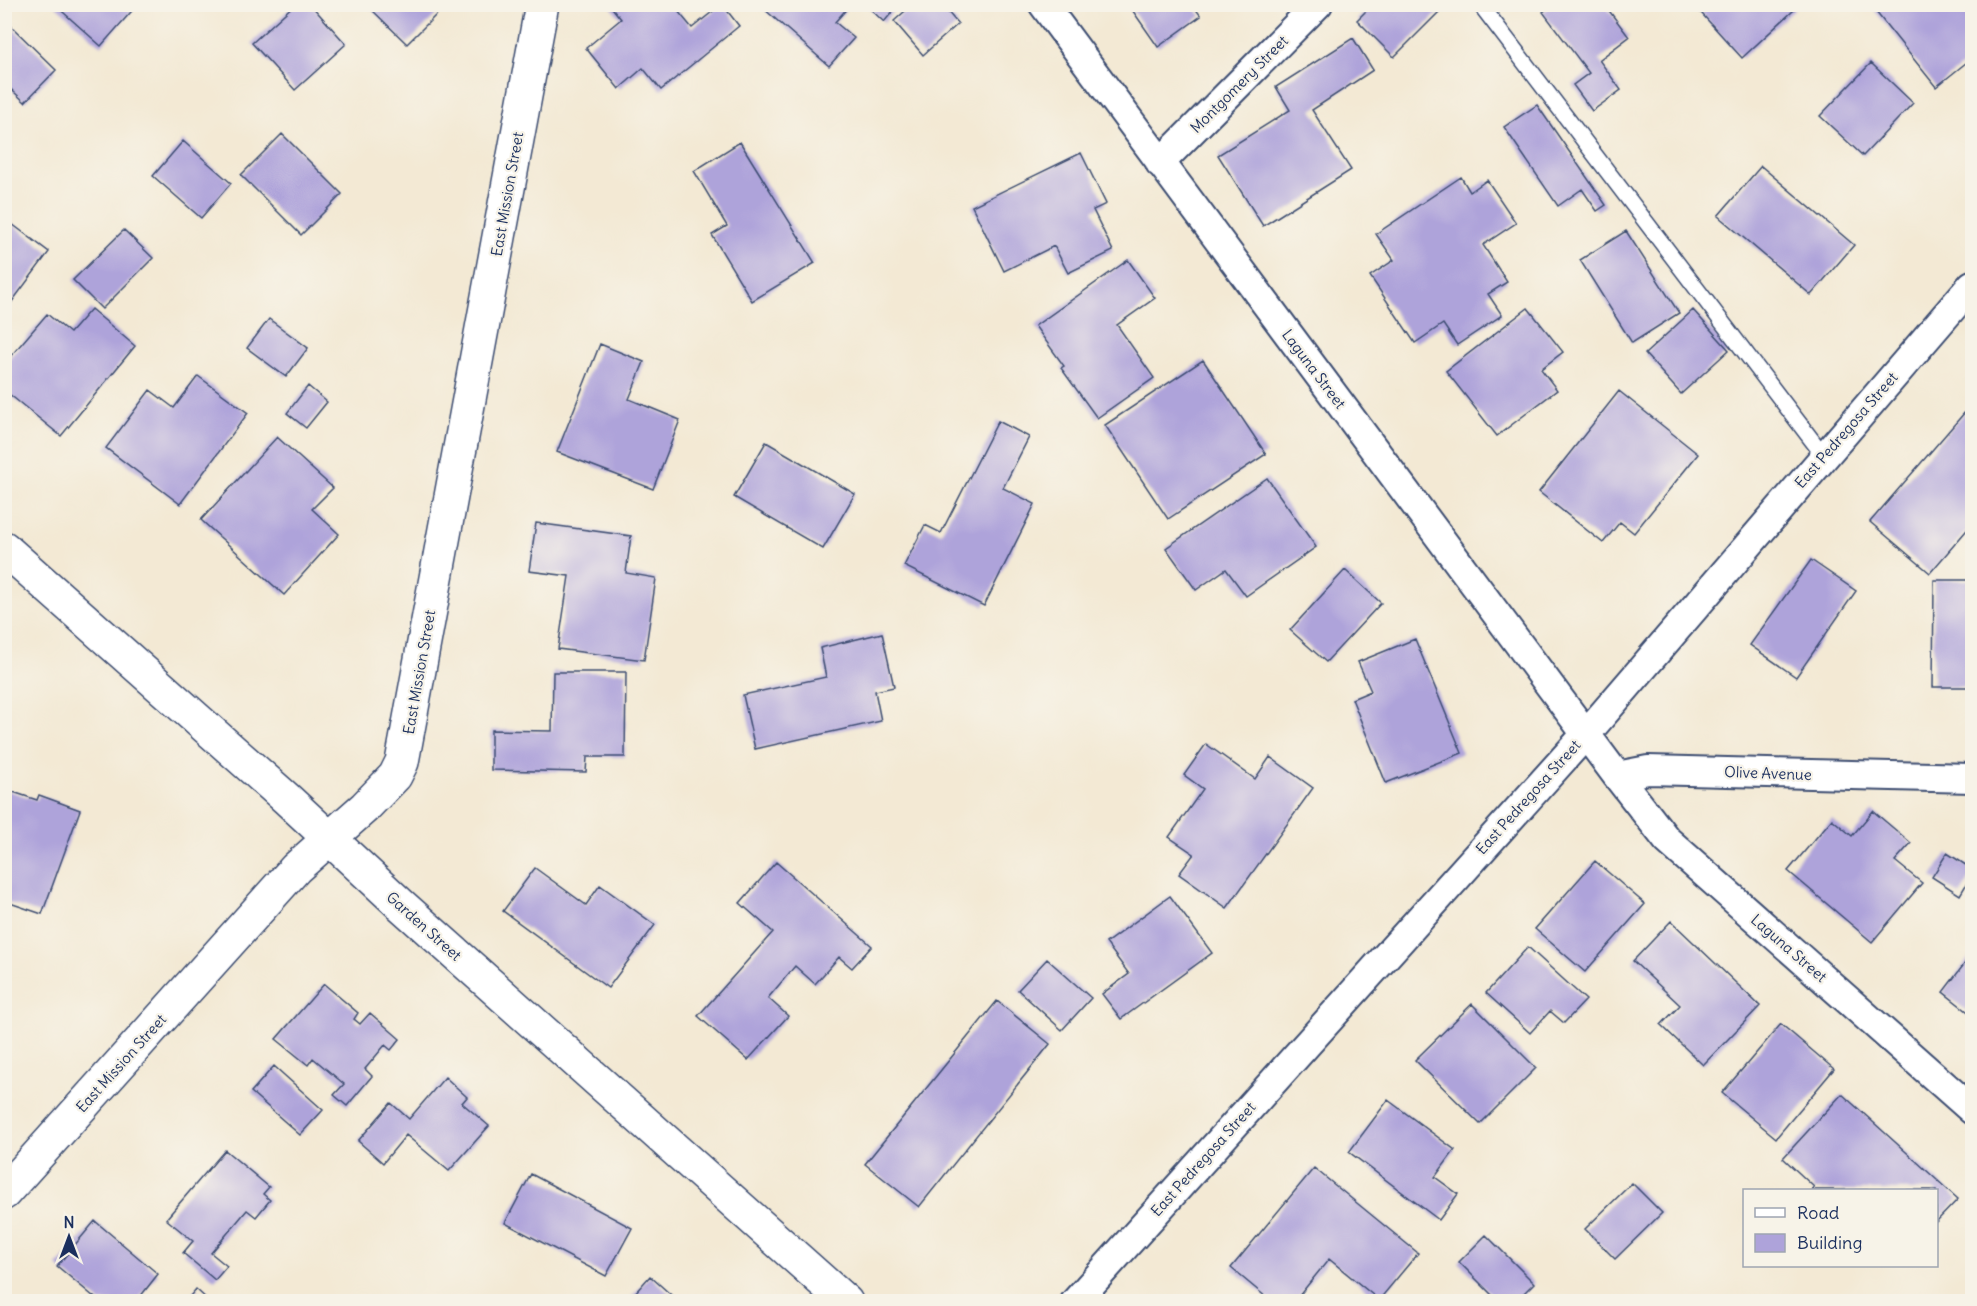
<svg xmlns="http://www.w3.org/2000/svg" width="1977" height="1306" viewBox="0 0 1977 1306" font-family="Delius,sans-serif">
<rect width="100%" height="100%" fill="#f7f3e8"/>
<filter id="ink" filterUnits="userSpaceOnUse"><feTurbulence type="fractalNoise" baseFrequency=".0167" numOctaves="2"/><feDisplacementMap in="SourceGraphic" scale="12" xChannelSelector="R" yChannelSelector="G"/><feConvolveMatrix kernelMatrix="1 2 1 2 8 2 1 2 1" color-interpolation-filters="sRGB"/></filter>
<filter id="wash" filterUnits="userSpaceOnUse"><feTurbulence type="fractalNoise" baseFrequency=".008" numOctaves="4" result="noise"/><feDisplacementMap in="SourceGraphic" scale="24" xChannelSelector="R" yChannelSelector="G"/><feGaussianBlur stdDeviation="1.35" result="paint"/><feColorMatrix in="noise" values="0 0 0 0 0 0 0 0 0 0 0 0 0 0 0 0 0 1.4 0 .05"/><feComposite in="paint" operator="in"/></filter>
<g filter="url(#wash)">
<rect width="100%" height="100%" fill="#f3e9d4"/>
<g id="blocks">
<path fill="#aea3da" d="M54 4H138L101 46Z
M295 4H310L346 44 295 90 252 43Z
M609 4H672L692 28 722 4 739 26 661 90 643 68 619 89 586 48 621 19Z
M767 4H851L835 22 854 38 829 66 763 8Z
M865 4H899L884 22Z
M913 4H941L958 24 923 55 894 21Z
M1128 4H1192L1201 16 1158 47Z
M1373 4H1447L1394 57 1357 20Z
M1553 4H1604L1629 37 1599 60 1621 90 1592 111 1573 85 1589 73 1543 12Z
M1693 4H1792L1795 9 1742 58Z
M1875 4H1964L1972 15V58L1936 87 1872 7Z
M367 5H446L407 44Z
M9 24 56 70 25 102 4 83V29Z
M1353 38 1373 70 1312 110 1351 170 1263 226 1218 155 1290 110 1276 87Z
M1871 63 1913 103 1863 156 1820 116Z
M1537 105 1606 205 1597 211 1582 189 1558 206 1504 127Z
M282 134 342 194 301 235 241 175Z
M183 141 231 183 201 218 153 176Z
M740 142 815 263 752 301 712 235 727 226 694 171Z
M1081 153 1106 204 1093 210 1113 251 1068 273 1054 246 1004 271 972 206Z
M1761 166 1854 245 1811 295 1718 216Z
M1461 177 1470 192 1487 180 1516 223 1483 245 1507 282 1488 294 1502 315 1457 345 1443 324 1415 343 1370 276 1394 260 1376 234Z
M8 221 49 252 5 311V225Z
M124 230 153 258 102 309 73 280Z
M1626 231 1679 313 1632 343 1580 260Z
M1128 260 1155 298 1117 325 1154 378 1097 418 1061 368 1064 366 1035 326Z
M1528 308 1563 352 1541 369 1557 390 1497 436 1446 371Z
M91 309 135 346 61 436 4 390V364L47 314 70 333Z
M1693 310 1729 350 1681 394 1645 354Z
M269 319 308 348 286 377 247 348Z
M600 344 644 362 629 399 680 420 653 489 557 452Z
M1203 360 1266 454 1168 519 1105 425Z
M198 376 248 413 180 504 106 448 150 390 174 408Z
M308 386 327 402 306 428 287 413Z
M1619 391 1698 454 1634 533 1620 522 1603 543 1539 492Z
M1972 404V524L1930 573 1870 522Z
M998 421 1029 437 1003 488 1035 504 984 606 904 566 925 525 941 533Z
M277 437 333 488 312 509 339 534 284 595 201 520Z
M766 442 855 494 823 549 734 497Z
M1267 478 1316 547 1246 596 1226 569 1196 590 1166 548Z
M536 523 631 536 626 573 656 578 644 660 558 649 569 576 529 571Z
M1811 560 1856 591 1796 677 1750 645Z
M1345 570 1381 603 1326 662 1290 630Z
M1934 580H1972V687H1933Z
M882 633 894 687 875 691 881 721 755 749 743 695 826 677 820 648Z
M1415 639 1462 753 1386 783 1352 699 1371 691 1358 662Z
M553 672H626L625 757H587L586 772 491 770V730L552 731Z
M1206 744 1255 779 1270 757 1313 788 1227 908 1179 874 1194 854 1169 837 1203 789 1184 775Z
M4 789 37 800 39 795 80 810 42 914 4 901Z
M1873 811 1911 843 1895 861 1922 883 1872 942 1788 871 1832 819 1852 836Z
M1947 853 1972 869V875L1960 895 1932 877Z
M1595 861 1645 904 1585 972 1535 929Z
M776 862 872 946 852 968 839 957 815 984 795 966 768 998 788 1016 748 1060 698 1016 773 932 740 903Z
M535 868 586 905 600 885 655 925 608 988 503 911Z
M1170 896 1212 953 1121 1019 1102 994 1129 974 1106 943Z
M1671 921 1760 1006 1703 1065 1661 1025 1680 1005 1633 961Z
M1528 947 1586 1000 1564 1023 1550 1011 1530 1033 1486 993Z
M1972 954V1015L1943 992Z
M1047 959 1091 998 1062 1030 1018 990Z
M324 984 358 1013 354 1019 360 1024 370 1013 400 1039 391 1050 385 1045 365 1069 372 1076 347 1106 334 1095 344 1084 313 1058 308 1065 276 1039Z
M997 1001 1050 1044 919 1207 865 1164Z
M1472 1004 1536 1068 1480 1124 1415 1060Z
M1781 1024 1834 1069 1776 1138 1722 1093Z
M274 1066 323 1110 300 1135 251 1092Z
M445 1077 467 1097 462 1103 489 1126 449 1171 406 1135 383 1163 358 1141 391 1103 409 1119Z
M1842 1094 1958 1199 1936 1222V1190H1812L1814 1187 1783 1158Z
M1388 1100 1455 1150 1435 1177 1458 1194 1439 1220 1349 1152Z
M225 1150 269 1187 263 1194 270 1200 256 1217 247 1210 211 1253 227 1266 215 1280 183 1253 193 1241 166 1219Z
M1314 1168 1418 1253 1379 1300 1329 1259 1294 1302H1272L1231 1268Z
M531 1174 632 1228 606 1276 505 1223Z
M1632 1183 1662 1213 1615 1259 1585 1229Z
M95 1221 158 1274 136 1302H100L57 1266Z
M1486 1235 1534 1283 1515 1302H1499L1459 1262Z
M650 1276 679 1302H627Z
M196 1289 210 1302H185Z"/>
</g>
</g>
<g filter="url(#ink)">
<use href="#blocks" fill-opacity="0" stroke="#3b4b70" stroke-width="1.5"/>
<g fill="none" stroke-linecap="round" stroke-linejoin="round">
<defs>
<path id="service" d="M1480 4 1824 456"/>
<path id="minor" d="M1043 4 1617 776 1648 770 1972 778
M1160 163 1318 4
M1617 776 1667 840 1972 1110
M1075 1302 1586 734 1972 285"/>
<path id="tertiary" d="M4 548 287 799 400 904 846 1302
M4 1193 296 868 365 807 395 776 402 762 542 4"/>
</defs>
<use href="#service" stroke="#3b4b70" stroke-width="18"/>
<use href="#minor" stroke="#3b4b70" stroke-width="32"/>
<use href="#tertiary" stroke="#3b4b70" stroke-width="36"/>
<use href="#service" stroke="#fff" stroke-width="15"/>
<use href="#minor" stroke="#fff" stroke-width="28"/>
<use href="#tertiary" stroke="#fff" stroke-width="33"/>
</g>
</g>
<g text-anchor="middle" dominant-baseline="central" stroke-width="4.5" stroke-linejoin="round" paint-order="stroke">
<g font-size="15" fill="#1b2f5e" stroke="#f7f3e8">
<text transform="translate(1239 84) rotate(-45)">Montgomery Street</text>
<text transform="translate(507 194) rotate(-80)">East Mission Street</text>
<text transform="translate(1314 369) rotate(53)">Laguna Street</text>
<text transform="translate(1846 430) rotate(-49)">East Pedregosa Street</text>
<text transform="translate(419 672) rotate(-80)">East Mission Street</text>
<text transform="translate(1768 773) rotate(2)">Olive Avenue</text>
<text transform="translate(1528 797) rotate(-48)">East Pedregosa Street</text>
<text transform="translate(424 926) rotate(42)">Garden Street</text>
<text transform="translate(1789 948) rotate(41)">Laguna Street</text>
<text transform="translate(121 1063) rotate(-48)">East Mission Street</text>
<text transform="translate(1203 1159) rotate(-48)">East Pedregosa Street</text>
</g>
</g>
<rect width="1977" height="1306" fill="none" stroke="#f7f3e8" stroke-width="24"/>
<rect x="1743" y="1189" width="195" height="78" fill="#f7f3e8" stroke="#9fa5b1" stroke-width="1.5"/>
<rect x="1755" y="1208" width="30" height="9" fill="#ffffff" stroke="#9fa5b1" stroke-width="1.5"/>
<text x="1797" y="1219" font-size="18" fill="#1b2f5e">Road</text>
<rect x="1755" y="1234" width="30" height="18" fill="#aea3da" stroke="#9fa5b1" stroke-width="1.5"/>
<text x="1797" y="1249" font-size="18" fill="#1b2f5e">Building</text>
<g transform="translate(69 1237)" stroke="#f7f3e8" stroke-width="4.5" paint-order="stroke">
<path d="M0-4.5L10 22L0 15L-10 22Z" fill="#1b2f5e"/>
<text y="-9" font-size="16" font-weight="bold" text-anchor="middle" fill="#1b2f5e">N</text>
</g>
</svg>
